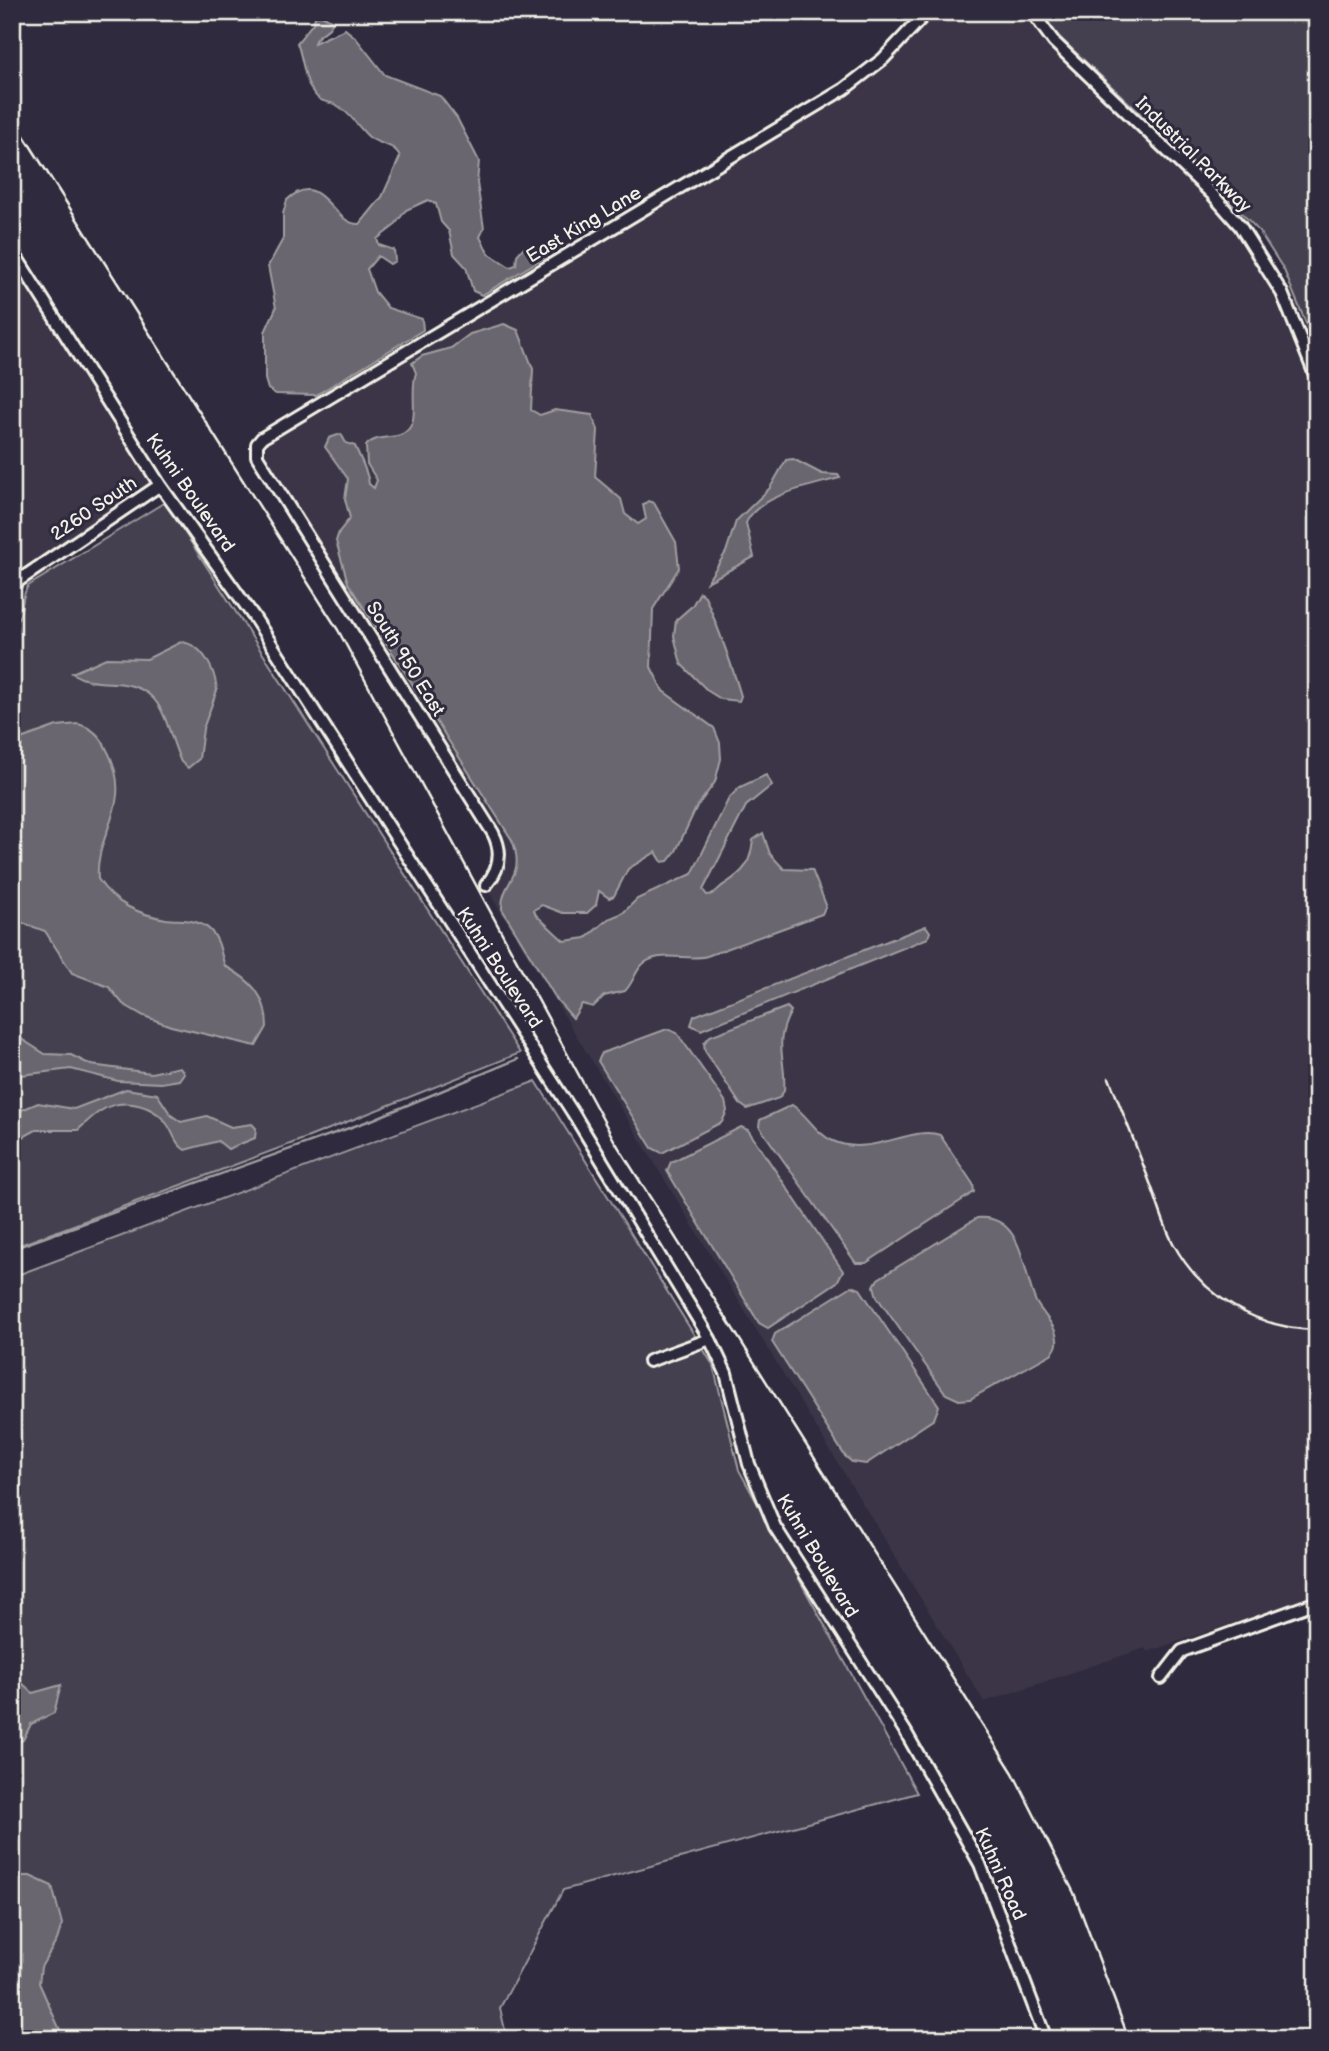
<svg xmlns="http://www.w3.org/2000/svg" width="1329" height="2051" viewBox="0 0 1329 2051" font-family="'Balsamiq Sans',sans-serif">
<rect width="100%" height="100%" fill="#2f2a3d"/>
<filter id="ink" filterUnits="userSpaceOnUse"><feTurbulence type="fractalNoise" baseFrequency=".0143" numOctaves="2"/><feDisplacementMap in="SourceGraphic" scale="14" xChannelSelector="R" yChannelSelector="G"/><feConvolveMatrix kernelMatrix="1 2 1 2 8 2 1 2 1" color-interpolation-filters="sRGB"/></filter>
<g filter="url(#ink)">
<path fill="#3b3647" d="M935 12H1023L1041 39 1214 207 1248 250 1270 287 1317 402V1595L1147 1652 1145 1648 984 1702 491 896 490 888 506 860V842L502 831 264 454 270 438 866 79 896 55Z
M12 250 160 485 12 585Z"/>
<path fill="#454050" stroke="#9c989c" stroke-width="2" d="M1039 12H1299L1317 29V350L1284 270 1259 231 1199 169 1053 31Z
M165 502 520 1053 309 1137 12 1248V627C25 615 19 600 28 586Z
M536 1081 713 1365 739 1470 917 1793 563 1890 500 2008 507 2039H12V1277Z"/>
<path fill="#6a6670" stroke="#a19ea0" stroke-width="2" d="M317 12H323L322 15 333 21C330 33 316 33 314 43L345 29 355 37 385 75 440 96 457 118 479 161 477 183 484 228 480 237 488 253 510 267 516 265 517 255 523 248 545 250 550 254 482 295 473 291 466 267 454 254 449 231 441 222 436 204 428 200 406 210 394 226 377 239 379 245 394 250 395 261 390 264 378 256 367 269 375 292 388 308 422 319 423 330 316 395 276 394 268 389 265 379V332L276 308 268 266 283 239V214L287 200C322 167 332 226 360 224L382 197 400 157C395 143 380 146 369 137 359 128 350 113 338 106 332 102 324 103 318 98 303 84 304 60 297 43L313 23Z
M504 324 518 330 533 369 531 410 540 415 555 410 592 415 598 430 595 477 621 499 625 514 638 524 646 519 643 505 648 501 654 503 676 542 679 568 653 609 651 667 663 691 714 728 720 743 721 759 715 782 696 808 676 851 668 861 662 862 656 852 628 869 614 896 609 898 599 891 596 905 587 913H563L542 905 534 910 536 915 564 941 586 938 608 919 623 913 637 899 692 874 729 798 740 787 766 775 772 785 746 806 703 890 707 895C716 895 717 888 725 884 745 871 750 864 753 840L763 833 770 854 784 869 812 870 826 905 822 914 707 956C688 962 657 948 641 966 634 974 633 983 625 991L604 996 593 1007 582 1004 573 1018 557 1000 502 909C501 880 527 878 512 840L348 583 336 541 339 532 350 518 345 499 348 479 325 447 329 438 341 434 346 443 355 446C360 458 368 472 369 484L374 488 377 480 367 464 366 446C377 432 400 443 410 427 418 416 410 389 416 373L412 363 422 356 451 348 470 334Z
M793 459 822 474 838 475 840 478C815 485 757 495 746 523L754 557 707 582 726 552 736 521 770 488 786 460Z
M700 592 705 596C719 630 731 662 741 696L739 701 721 699 708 691 681 664 674 636 676 620 692 606Z
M181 642C203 644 215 670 217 690L203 729 199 759 188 768 181 762C163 721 166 686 114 683 98 682 85 682 72 673L106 658 147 659Z
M78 724C92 728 100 735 106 748 137 805 94 832 98 879 114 904 138 914 166 919 182 921 199 918 211 931 221 942 220 953 225 966 251 980 267 996 267 1027L256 1046 171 1026 144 1016 123 1004 109 987 72 973 45 931 12 919V742L57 726Z
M926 926 930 932 928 938 701 1030 691 1025 694 1016Z
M787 1007 791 1011C772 1046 787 1058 784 1091L779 1098 747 1109 740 1104 705 1051 704 1043 710 1036Z
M667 1029 677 1033 725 1101 727 1111 722 1122 662 1153 652 1148 598 1061 602 1053Z
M12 1033 45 1054 71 1055 91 1065 151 1073 180 1067 184 1073 179 1080 161 1083 118 1081 71 1069 12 1076Z
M126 1089 157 1094 171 1115 181 1122 207 1116 231 1127 252 1124 256 1128 255 1138 228 1149 218 1141 185 1150C174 1143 174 1133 167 1124 152 1103 120 1097 99 1112 91 1117 85 1124 78 1130H36L12 1143V1114L38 1103 74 1109Z
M792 1105C808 1115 815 1133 833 1141 871 1158 910 1125 940 1135L973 1184 974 1192 866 1263H856L759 1126 760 1120Z
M741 1127 748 1130 843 1271 837 1282 768 1328 759 1323 667 1171 671 1162Z
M977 1218C1024 1214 1022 1272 1036 1302 1042 1313 1057 1327 1057 1340 1058 1346 1055 1350 1051 1354L970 1399 959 1400 946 1394 877 1297 874 1286 878 1279Z
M852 1286 860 1289 939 1406 934 1419 866 1464 852 1462 845 1456 772 1342 775 1334Z
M12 1674 33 1693 61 1685 54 1713 31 1724 23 1740 12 1745Z
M12 1876H30L52 1886 62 1924 57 1940 41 1967 39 1983 64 2039H12Z"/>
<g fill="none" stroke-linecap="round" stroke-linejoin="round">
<path stroke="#a19ea0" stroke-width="2.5" d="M12 1249 374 1119 518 1059"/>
<defs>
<path id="minor" d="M1032 12 1054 42 1212 194 1240 226 1282 293 1317 380
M12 250 160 485 254 617 573 1113 710 1339 726 1373 749 1464 775 1527 905 1731 980 1864 1046 2039
M12 585 160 485
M486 885C500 869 503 852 493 833L257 456V444L262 438 844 89 883 59 927 12
M649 1361 710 1339
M1161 1678 1182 1651 1317 1602"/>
</defs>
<use href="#minor" stroke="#f4f1e8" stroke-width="16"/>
<use href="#minor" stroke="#2f2a3d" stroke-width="10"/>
<path stroke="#f4f1e8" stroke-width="2.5" d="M1305 12 1317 23
M12 117 338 630 614 1140 1013 1773 1074 1893 1129 2039
M1109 1078C1123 1113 1137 1148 1150 1183 1158 1203 1163 1224 1173 1243 1201 1296 1257 1329 1317 1330"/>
</g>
</g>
<g text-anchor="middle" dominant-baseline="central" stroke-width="6" stroke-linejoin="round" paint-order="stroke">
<g font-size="19" fill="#f4f1e8" stroke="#2f2a3d">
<text transform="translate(1193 155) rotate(45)">Industrial Parkway</text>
<text transform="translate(584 225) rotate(-31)">East King Lane</text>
<text transform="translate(190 493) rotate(55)">Kuhni Boulevard</text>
<text transform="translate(94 509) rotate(-34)">2260 South</text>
<text transform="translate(405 659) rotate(58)">South 950 East</text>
<text transform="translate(499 968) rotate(57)">Kuhni Boulevard</text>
<text transform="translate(817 1556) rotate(59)">Kuhni Boulevard</text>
<text transform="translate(1000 1874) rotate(66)">Kuhni Road</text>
</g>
</g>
<rect width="1329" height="2051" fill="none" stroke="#2f2a3d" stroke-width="42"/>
<rect x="21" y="21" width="1287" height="2009" fill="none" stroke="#f4f1e8" stroke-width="2.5" filter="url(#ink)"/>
</svg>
